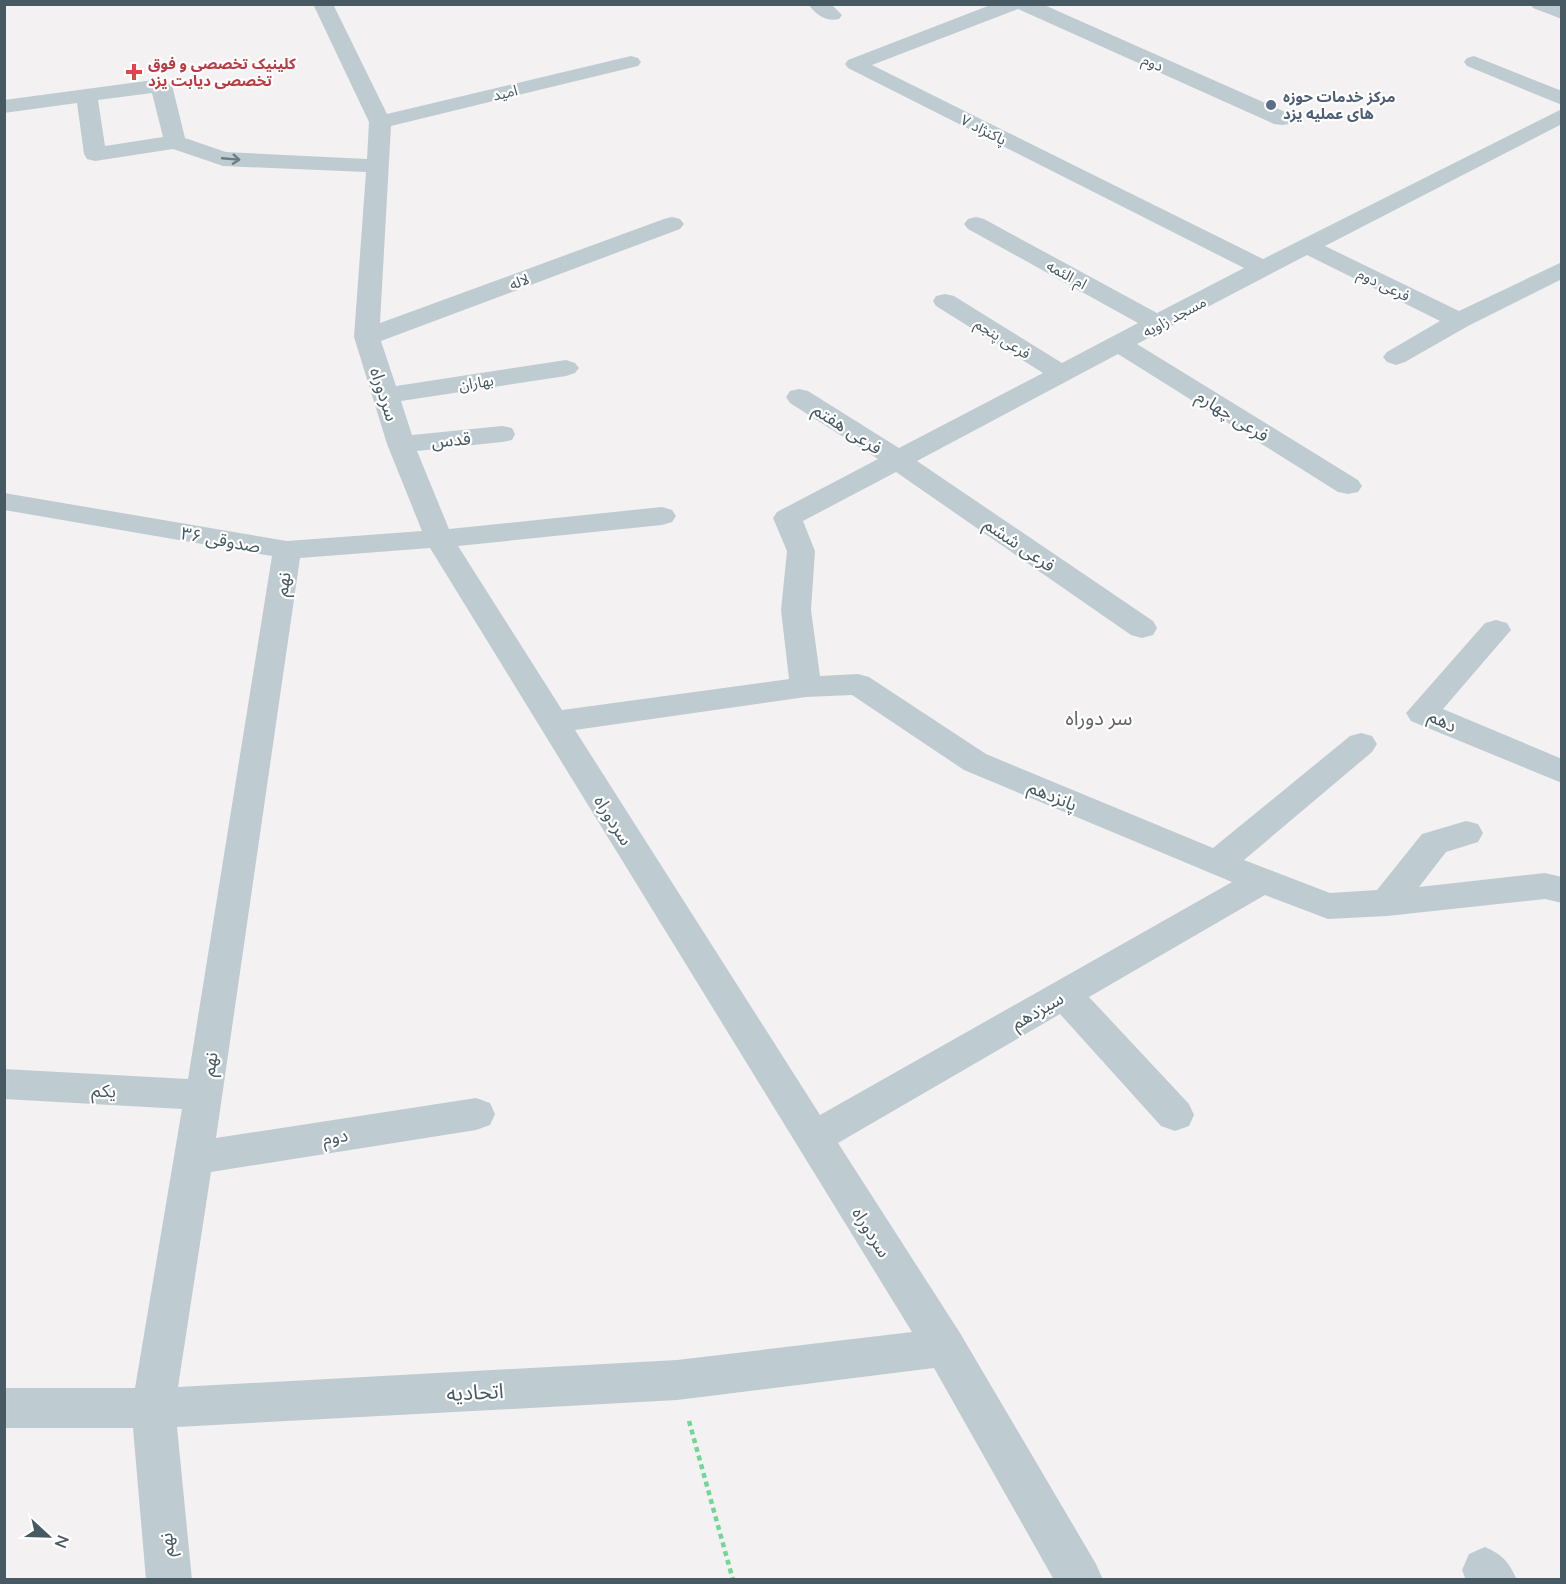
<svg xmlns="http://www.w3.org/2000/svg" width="1566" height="1584" viewBox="0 0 1566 1584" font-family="Lato,'Noto Sans Arabic',sans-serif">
<rect width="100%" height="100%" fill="#f4f1f2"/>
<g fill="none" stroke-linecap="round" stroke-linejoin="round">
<path stroke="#70d795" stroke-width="4.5" stroke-dasharray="5 4" stroke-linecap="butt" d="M689 1421 733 1580"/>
<path fill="#beccd2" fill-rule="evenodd" d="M313 4H333L387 114 631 56 638 58 641 62 638 66 391 126 380 323 664 219 672 217 680 219 684 224 680 229 381 341 396 386 566 360 575 363 579 368 575 373 566 376 401 401 412 435 502 426 512 428 515 434 512 440 502 442 417 451 449 529 662 507 672 510 676 516 672 522 662 525 458 546 562 710 789 679 781 610 787 551 773 518 777 512 878 459 790 403 786 397 790 391 799 389 808 391 899 448 1043 373 936 306 933 301 936 296 945 294 954 296 1062 363 1138 323 968 229 964 224 968 219 976 217 984 219 1157 313 1244 268 848 68 845 64 848 60 993 4H1042L1290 114 1293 119 1290 124 1282 125 1274 124 1018 9 872 65 1263 259 1562 109V124L1325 246 1459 311 1562 262V279L1468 326 1405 362 1396 365 1387 362 1383 357 1387 352 1440 321 1307 255 1137 344 1358 480 1362 486 1358 492 1348 494 1338 492 1118 354 917 461 1153 621 1157 628 1153 635 1142 638 1131 635 896 472 803 521 815 551 811 610 820 676 858 674 869 677 986 754 1213 848 1350 736 1361 733 1372 736 1377 744 1372 752 1244 860 1330 893 1377 890 1422 834 1466 821 1478 824 1483 833 1478 842 1446 852 1419 887 1545 873 1562 877V903L1545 899 1387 916 1328 919 1265 895 1089 997 1189 1104 1194 1115 1189 1126 1175 1131 1161 1126 1060 1014 838 1143 960 1333 1096 1564 1103 1580H1054L934 1368 677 1400 177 1427 192 1580H146L133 1428H4V1388H135L182 1109 4 1099V1069L188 1079 272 556 4 510V493L287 541 422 531 387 444 354 337 366 172 223 166 173 149 95 161 87 159 84 154 77 103 4 113V100L161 79 168 81 172 85 185 138 226 152 367 159 369 122ZM152 93 163 137 105 146 98 100ZM430 548 912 1332 677 1360 178 1387 211 1172 476 1130 490 1125 495 1114 490 1103 476 1098 216 1138 300 558ZM852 695 964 770 1232 882 820 1115 575 730 806 697Z
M808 4H831L842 15 839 19C826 22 816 15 808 4Z
M1530 4 1562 6V19L1533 8Z
M1474 56 1562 91V105L1467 66 1464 62 1467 58Z
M1496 620 1507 623 1511 630 1443 709 1562 759V783L1411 721 1406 713 1485 623Z
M1485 1547C1503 1555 1509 1562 1517 1580H1466L1462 1570 1469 1554Z"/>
</g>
<defs><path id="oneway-shaft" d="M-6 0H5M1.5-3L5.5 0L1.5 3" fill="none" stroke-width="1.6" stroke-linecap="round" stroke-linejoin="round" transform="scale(1.5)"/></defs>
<use stroke="#6b7c84" href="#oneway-shaft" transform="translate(231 159) rotate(5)"/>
<path fill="#e0444e" stroke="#fff" stroke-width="2" d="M131 63h6v6h6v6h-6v6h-6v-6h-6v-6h6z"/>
<circle fill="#5c6f8a" stroke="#fff" stroke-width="2" cx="1271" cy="105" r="6"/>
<g text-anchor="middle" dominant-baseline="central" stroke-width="4.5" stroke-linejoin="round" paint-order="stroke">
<g font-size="15" fill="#475962" stroke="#fff">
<text transform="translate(1153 62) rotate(24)">دوم</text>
<text transform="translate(505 92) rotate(-14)">امید</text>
<text transform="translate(984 129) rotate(27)">پاکنژاد ۷</text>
<text transform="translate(1067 274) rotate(29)">ام الئمه</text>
<text transform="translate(519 281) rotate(-20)">لاله</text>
<text transform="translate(1384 284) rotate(26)">فرعی دوم</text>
<text transform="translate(1174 316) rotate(-28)">مسجد زاویه</text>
<text transform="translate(1003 338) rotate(32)">فرعی پنجم</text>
<text transform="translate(476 382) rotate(-9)">بهاران</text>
</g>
<g font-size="15" font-weight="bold" fill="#be3a42" stroke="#fff" text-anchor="start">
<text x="148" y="63">کلینیک تخصصی و فوق<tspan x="148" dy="17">تخصصی دیابت یزد</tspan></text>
</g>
<g font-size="15" font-weight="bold" fill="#4e5e75" stroke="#fff" text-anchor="start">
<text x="1283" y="96">مرکز خدمات حوزه<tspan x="1283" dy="17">های عملیه یزد</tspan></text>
</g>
<g font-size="18" fill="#475962" stroke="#fff">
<text transform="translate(385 394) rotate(72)">سردوراه</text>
<text transform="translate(1233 415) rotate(32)">فرعی چهارم</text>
<text transform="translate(848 428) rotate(33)">فرعی هفتم</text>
<text transform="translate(451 439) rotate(-5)">قدس</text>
<text transform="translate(221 539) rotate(10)">صدوقی ۳۶</text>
<text transform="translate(1020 544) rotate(34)">فرعی ششم</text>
<text transform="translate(282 584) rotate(-81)">نهم</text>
<text transform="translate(1443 720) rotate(27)">دهم</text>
<text transform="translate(1053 795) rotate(23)">پانزدهم</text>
<text transform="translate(614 820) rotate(58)">سردوراه</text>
<text transform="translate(1037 1010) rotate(-30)">سیزدهم</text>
<text transform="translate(209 1064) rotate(-81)">نهم</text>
<text transform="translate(104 1090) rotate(3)">یکم</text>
<text transform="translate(335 1136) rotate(-9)">دوم</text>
<text transform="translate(872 1232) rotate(58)">سردوراه</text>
<text transform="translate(166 1545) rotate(-95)">نهم</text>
</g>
<g font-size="20" fill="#5d6367" stroke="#fff">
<text x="1099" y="717">سر دوراه</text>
</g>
<g font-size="21" fill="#475962" stroke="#fff">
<text transform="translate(475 1391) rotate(-3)">اتحادیه</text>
</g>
</g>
<rect width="1566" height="1584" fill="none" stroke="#475962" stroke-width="12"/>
<g transform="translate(48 1536) rotate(112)" stroke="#ffffff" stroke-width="4.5" paint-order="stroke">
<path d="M0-4.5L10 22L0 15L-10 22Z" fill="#475962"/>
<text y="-9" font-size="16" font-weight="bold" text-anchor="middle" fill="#475962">N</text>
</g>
</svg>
